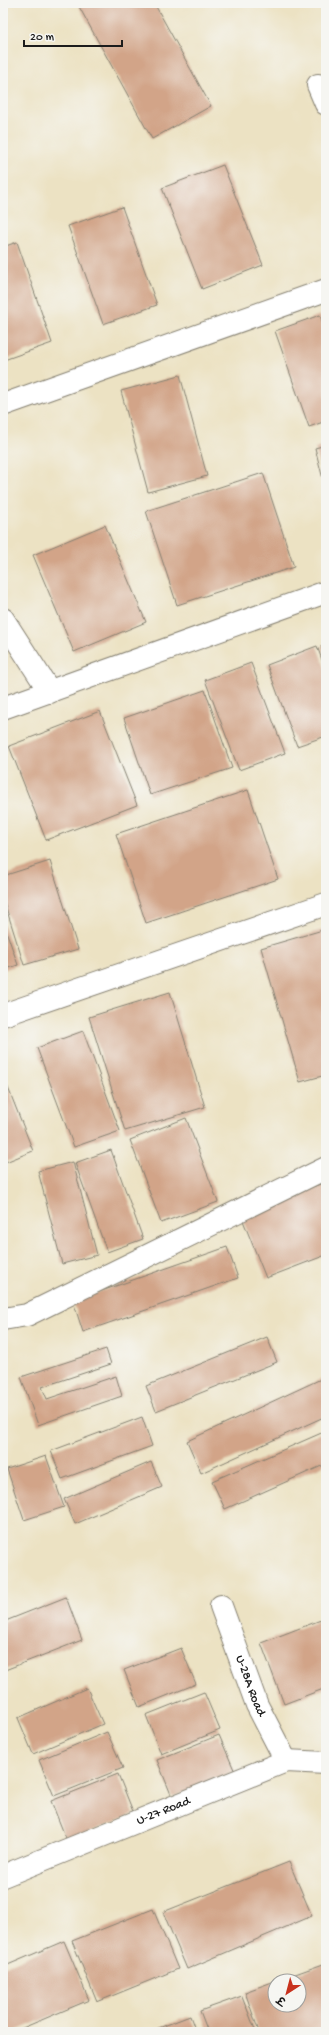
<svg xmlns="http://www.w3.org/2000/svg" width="329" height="2035" viewBox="0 0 329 2035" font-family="'Gochi Hand','Playpen Sans Deva',sans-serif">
<rect width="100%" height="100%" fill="#f6f6f2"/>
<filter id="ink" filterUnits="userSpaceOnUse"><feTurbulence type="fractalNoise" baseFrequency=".025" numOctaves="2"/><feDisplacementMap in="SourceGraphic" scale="8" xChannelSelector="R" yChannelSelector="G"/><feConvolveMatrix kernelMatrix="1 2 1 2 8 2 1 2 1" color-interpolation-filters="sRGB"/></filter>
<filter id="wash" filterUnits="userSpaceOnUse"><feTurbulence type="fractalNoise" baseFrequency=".012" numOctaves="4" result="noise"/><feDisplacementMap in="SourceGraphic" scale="16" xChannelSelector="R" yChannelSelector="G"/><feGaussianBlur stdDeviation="0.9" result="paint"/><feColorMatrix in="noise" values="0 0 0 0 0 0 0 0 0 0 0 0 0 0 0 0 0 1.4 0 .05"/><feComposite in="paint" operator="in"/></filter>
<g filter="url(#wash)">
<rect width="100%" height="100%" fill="#ece2c3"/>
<g id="blocks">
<path fill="#d2a488" d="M77 3H154L211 106 152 139Z
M223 165 263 265 202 289 162 188Z
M122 207 157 305 103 324 68 226Z
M17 242 52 343 4 360 3 247Z
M320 315 326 332V421L309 427 275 331Z
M180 375 207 476 148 492 121 391Z
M326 445V487H325L315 448Z
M263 473 294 567 177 605 146 511Z
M105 525 146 622 74 652 33 555Z
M326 645V660L321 646Z
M317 646 326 671V736L297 746 267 665Z
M251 663 285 753 239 770 205 680Z
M205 690 232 768 150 795 124 718Z
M100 711 137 805 46 840 9 746Z
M248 790 278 879 146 923 116 834Z
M50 861 78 949 24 965 3 898V876Z
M3 922 18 965 3 970Z
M326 929V1075L300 1082 261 948Z
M170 992 205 1107 125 1131 89 1017Z
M83 1031 120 1131 74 1147 37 1048Z
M3 1075 33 1151 3 1163Z
M186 1118 218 1202 161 1223 130 1140Z
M111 1150 143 1239 107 1252 75 1163Z
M73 1162 97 1255 62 1264 38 1171Z
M326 1182V1255L266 1278 240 1213Z
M227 1247 238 1278 83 1332 73 1301Z
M267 1337 277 1362 156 1411 146 1386Z
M106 1349 111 1364 42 1387 47 1399 116 1376 122 1396 38 1425 21 1377Z
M321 1379 326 1389V1416L201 1473 187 1441Z
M142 1417 152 1446 62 1479 51 1451Z
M326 1431V1464L225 1509 212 1481Z
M46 1456 64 1507 24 1520 7 1469Z
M151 1462 162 1487 75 1524 64 1499Z
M66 1597 82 1640 5 1670 3 1666V1622Z
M326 1618V1688L284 1704 261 1643Z
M181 1648 196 1684 139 1707 124 1670Z
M87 1688 103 1724 33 1754 18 1718Z
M204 1692 220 1730 161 1754 146 1715Z
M107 1732 123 1768 54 1796 39 1760Z
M219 1735 235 1772 172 1797 157 1760Z
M118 1774 134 1814 67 1841 51 1801Z
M289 1862 312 1916 187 1969 163 1912Z
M153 1909 178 1969 97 2002 72 1941Z
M64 1941 89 2000 13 2032H7L3 2023V1967Z
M326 1963V2032H259L245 1992 275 1981V2005H299V1981H276Z
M242 1996 256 2032H208L200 2011Z
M190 2016 196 2032H148Z"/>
</g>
</g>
<g filter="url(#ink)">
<use href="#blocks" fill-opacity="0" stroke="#847f70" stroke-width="1"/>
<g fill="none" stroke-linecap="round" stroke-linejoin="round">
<defs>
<g id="minor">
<path d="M318 85 326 104"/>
<path d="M3 405 326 290"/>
<path d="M3 619 50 692"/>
<path d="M3 708 326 592"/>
<path d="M3 1015 326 904"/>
<path d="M3 1319 27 1315 326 1168"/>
<path id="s1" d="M221 1606 257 1705 286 1761"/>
<path id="s2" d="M3 1876 286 1761 326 1763"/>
</g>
</defs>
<use href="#minor" stroke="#847f70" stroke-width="24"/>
<use href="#minor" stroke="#fff" stroke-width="22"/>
</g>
</g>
<g text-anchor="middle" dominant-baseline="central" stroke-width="4" stroke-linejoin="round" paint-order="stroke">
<g font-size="13" fill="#1c1c1c" stroke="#f6f6f2">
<text stroke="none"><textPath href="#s1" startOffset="85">U-28A Road</textPath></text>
<text stroke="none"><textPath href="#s2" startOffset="173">U-27 Road</textPath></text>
</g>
</g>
<rect width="329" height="2035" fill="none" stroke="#f6f6f2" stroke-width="16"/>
<g transform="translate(287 1993) rotate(216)"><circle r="19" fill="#f6f6f2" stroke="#9f9f9c"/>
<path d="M0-3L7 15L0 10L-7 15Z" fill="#c8321e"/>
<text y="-6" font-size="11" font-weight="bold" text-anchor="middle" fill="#1c1c1c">उ</text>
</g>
<path d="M24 40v6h98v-6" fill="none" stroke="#1c1c1c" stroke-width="2"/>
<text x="30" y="40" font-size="12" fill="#1c1c1c" stroke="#f6f6f2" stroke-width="3" paint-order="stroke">20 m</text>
</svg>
